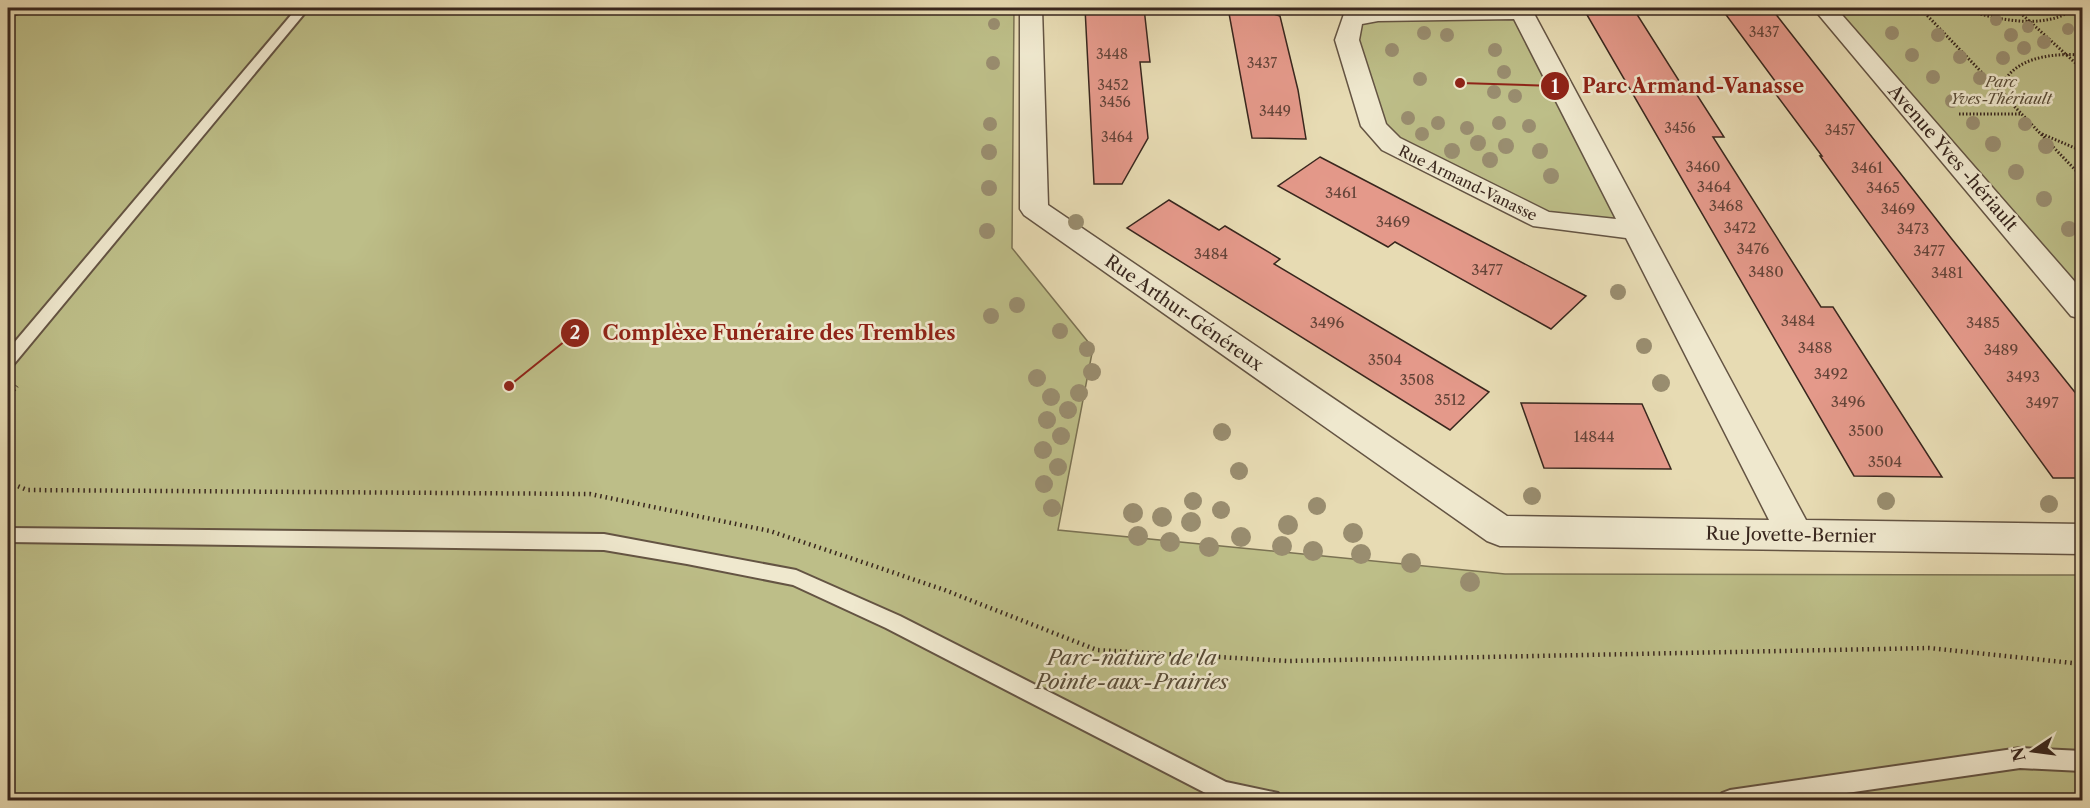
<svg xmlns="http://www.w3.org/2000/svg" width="2090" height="808" viewBox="0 0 2090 808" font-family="'Libre Caslon Text',serif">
<rect width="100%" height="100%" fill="#e7dbb3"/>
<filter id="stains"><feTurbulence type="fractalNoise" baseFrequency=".00333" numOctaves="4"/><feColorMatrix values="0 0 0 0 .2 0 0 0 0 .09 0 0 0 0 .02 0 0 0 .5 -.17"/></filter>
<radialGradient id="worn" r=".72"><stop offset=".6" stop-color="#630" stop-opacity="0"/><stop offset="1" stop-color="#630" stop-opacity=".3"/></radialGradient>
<path fill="#bdbe88" stroke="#7b7253" stroke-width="1.5" d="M8 8H1014L1012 248 1093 348 1058 530 1505 574 2082 575V800H8Z
M1824 8H2082V309Z
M1522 12 1636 230 1543 220 1391 144 1352 19Z"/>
<path fill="#e4998a" stroke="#39271e" stroke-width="1.5" d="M1085 8H1144L1150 62H1140L1148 138 1122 184H1094Z
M1228 8H1253L1280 16 1298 90 1306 139 1252 138Z
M1583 8H1633L1681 84H1690L1724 137H1713L1821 307H1833L1942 477 1854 476Z
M1721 8H1771L1951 238 2082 401V478H2053L1820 156H1822L1769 85H1778Z
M1320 157 1460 230 1586 296 1551 329 1395 242 1388 247 1278 186Z
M1169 200 1219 230 1225 226 1280 259 1274 264 1489 392 1450 430 1127 228Z
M1521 403 1642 404 1671 469 1544 468Z"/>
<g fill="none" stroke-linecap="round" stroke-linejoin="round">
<defs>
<path id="lane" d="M16 8H32L8 17V10Z
M297 8H309L14 364 8 366V350Z
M8 528 604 534 796 570 900 616 1226 782 1278 793 1281 800H1219L886 628 793 585 687 564 604 550 8 542Z
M2020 748 2082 751V771L2020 768 1798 800H1719L1722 793 1730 790Z"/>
<path id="street" d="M1020 8H1042L1048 205 1507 516 1769 520 1626 238 1533 226 1382 150 1361 126 1335 40 1344 14 1376 8H1531L1806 520 2082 524V554L1500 546 1487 541 1024 215 1020 209ZM1514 19 1616 219 1549 212 1400 138 1386 124 1359 40 1362 24 1378 21Z
M1813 8H1836L2082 290V319L2071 316Z"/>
</defs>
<use href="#lane" stroke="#645443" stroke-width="4"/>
<use href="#street" stroke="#645443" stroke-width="3"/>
<path stroke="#39271e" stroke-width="3" stroke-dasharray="1.5 2" stroke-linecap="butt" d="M1920 8 2082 177
M1957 8C1987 16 2021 26 2051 19 2061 17 2069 12 2078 8
M2015 8 2082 69
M2000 91C2010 57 2052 53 2082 55
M1959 114H2020
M2042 134 2082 151"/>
<path stroke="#39271e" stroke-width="4" stroke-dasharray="1.5 3" stroke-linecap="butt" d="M8 397 17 386"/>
<path stroke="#39271e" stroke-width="4.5" stroke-dasharray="1.5 4" stroke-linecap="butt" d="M8 482 27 490 590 494 770 531 942 589 1097 650 1288 661 1929 648 2082 664"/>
<use href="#lane" fill="#efe8ce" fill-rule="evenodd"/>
<use href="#street" fill="#efe8ce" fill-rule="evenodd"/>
</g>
<g fill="#998d6f">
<circle cx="1996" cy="20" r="6"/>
<circle cx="994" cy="24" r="6"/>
<circle cx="2028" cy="27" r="6"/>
<circle cx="2068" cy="29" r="6"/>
<circle cx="1424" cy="33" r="7"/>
<circle cx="1892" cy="33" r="7"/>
<circle cx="1447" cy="35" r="7"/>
<circle cx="1938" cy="35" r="7"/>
<circle cx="2011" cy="35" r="7"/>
<circle cx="2044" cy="42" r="7"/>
<circle cx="2024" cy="48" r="7"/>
<circle cx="1392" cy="50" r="7"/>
<circle cx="1495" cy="50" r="7"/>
<circle cx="1912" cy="55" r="7"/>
<circle cx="1960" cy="57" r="7"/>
<circle cx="2003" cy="58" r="7"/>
<circle cx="993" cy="63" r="7"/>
<circle cx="1504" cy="72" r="7"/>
<circle cx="1933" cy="77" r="7"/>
<circle cx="1980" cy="78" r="7"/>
<circle cx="1420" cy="79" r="7"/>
<circle cx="1494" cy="92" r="7"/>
<circle cx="1515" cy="96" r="7"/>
<circle cx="2002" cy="99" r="7"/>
<circle cx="1952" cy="101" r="7"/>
<circle cx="1408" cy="118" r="7"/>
<circle cx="1438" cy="123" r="7"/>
<circle cx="1499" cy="123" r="7"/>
<circle cx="1973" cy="123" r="7"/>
<circle cx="990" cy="124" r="7"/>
<circle cx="2025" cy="124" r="7"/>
<circle cx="1529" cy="126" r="7"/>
<circle cx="1467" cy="128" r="7"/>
<circle cx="1422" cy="134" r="7"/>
<circle cx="1478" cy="143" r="8"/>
<circle cx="1993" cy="144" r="8"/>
<circle cx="1506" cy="146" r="8"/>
<circle cx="2046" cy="146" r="8"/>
<circle cx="1452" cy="151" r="8"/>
<circle cx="1540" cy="151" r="8"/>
<circle cx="989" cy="152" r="8"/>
<circle cx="1490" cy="160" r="8"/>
<circle cx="2016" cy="172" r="8"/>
<circle cx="1551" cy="176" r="8"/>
<circle cx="989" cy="188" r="8"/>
<circle cx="2044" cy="199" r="8"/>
<circle cx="1076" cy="222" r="8"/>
<circle cx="2069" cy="229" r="8"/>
<circle cx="987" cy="231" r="8"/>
<circle cx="1618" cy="292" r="8"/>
<circle cx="1017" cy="305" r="8"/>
<circle cx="991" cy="316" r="8"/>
<circle cx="1060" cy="331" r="8"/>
<circle cx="1644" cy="346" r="8"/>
<circle cx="1087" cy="349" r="8"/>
<circle cx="1092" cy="372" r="9"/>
<circle cx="1037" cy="378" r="9"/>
<circle cx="1661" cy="383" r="9"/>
<circle cx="1079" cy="393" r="9"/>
<circle cx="1051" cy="397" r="9"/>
<circle cx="1068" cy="410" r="9"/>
<circle cx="1047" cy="420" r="9"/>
<circle cx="1222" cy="432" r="9"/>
<circle cx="1061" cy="436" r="9"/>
<circle cx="1043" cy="450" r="9"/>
<circle cx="1058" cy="467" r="9"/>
<circle cx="1239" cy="471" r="9"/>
<circle cx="1044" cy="484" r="9"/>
<circle cx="1532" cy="496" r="9"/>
<circle cx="1193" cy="501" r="9"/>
<circle cx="1886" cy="501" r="9"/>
<circle cx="2049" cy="504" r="9"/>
<circle cx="1317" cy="506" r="9"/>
<circle cx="1052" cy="508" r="9"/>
<circle cx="1221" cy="510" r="9"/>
<circle cx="1133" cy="513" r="10"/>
<circle cx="1162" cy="517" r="10"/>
<circle cx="1191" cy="522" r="10"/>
<circle cx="1288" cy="525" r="10"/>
<circle cx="1353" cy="533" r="10"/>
<circle cx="1138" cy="536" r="10"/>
<circle cx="1241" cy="537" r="10"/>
<circle cx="1170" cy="542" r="10"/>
<circle cx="1282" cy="546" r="10"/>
<circle cx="1209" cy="547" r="10"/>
<circle cx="1313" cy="551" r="10"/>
<circle cx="1361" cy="554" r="10"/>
<circle cx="1411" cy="563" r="10"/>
<circle cx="1470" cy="582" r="10"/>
</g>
<g text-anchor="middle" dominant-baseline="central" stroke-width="5" stroke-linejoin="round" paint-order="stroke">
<g font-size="14" fill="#644439">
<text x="1764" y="32">3437</text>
<text x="1112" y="54">3448</text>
<text x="1262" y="63">3437</text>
<text x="1113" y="85">3452</text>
<text x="1115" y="102">3456</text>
<text x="1275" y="111">3449</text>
<text x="1680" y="128">3456</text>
<text x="1840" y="130">3457</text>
<text x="1117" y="137">3464</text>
</g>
<g font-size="15" font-style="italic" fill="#5a4d38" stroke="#efe8ce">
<text x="2001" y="81">Parc<tspan x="2001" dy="17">Yves-Thériault</tspan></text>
</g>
<g font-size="15" fill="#644439">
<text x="1703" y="166">3460</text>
<text x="1867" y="167">3461</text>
<text x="1714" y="186">3464</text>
<text x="1883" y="187">3465</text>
<text x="1341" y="192">3461</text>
<text x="1726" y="205">3468</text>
<text x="1898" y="208">3469</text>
<text x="1393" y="221">3469</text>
<text x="1740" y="227">3472</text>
<text x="1913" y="228">3473</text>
<text x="1753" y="248">3476</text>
<text x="1929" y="250">3477</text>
<text x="1211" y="253">3484</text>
<text x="1487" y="269">3477</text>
<text x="1766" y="271">3480</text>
<text x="1947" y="272">3481</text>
<text x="1798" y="320">3484</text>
<text x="1327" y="322">3496</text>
<text x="1983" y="322">3485</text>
<text x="1815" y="347">3488</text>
<text x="2001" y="349">3489</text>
<text x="1385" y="359">3504</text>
<text x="1831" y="373">3492</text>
<text x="2023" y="376">3493</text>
<text x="1417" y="379">3508</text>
<text x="1450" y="399">3512</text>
<text x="1848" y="401">3496</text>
<text x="2042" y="402">3497</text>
<text x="1866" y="430">3500</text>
<text x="1594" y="436">14844</text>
<text x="1885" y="461">3504</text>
</g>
<g font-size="15" fill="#39271e" stroke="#efe8ce">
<text transform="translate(1468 183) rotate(26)">Rue Armand-Vanasse</text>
</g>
<g font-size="18" fill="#39271e" stroke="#efe8ce">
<text transform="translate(1953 158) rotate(49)">Avenue Yves -hériault</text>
<text transform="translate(1184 313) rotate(35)">Rue Arthur-Généreux</text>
<text transform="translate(1791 535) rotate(1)">Rue Jovette-Bernier</text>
</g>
<g font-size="21" font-style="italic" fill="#5a4d38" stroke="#efe8ce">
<text x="1132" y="657">Parc-nature de la<tspan x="1132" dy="24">Pointe-aux-Prairies</tspan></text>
</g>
</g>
<path fill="none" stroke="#8f2418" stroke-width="2" d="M1460 83L1555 86M509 386L575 333"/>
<g fill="#8f2418" stroke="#efe8ce" stroke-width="2">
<circle cx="1460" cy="83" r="6"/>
<circle cx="509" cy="386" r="6"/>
<circle cx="1555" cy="86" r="15"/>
<circle cx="575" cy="333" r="15"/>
</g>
<g font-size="18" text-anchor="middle" font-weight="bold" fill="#fff">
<text x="1555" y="93">1</text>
<text x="575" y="339">2</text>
</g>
<g font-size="20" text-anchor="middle" font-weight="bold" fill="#8f2418" stroke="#efe8ce" stroke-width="5" stroke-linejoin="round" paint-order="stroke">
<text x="1693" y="93">Parc Armand-Vanasse</text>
<text x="779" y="340">Complèxe Funéraire des Trembles</text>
</g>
<rect width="2090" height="808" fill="none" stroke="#e7dbb3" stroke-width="30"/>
<rect x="9" y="9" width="2072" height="790" fill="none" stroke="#39271e" stroke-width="3"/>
<rect x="15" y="15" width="2060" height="778" fill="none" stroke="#39271e" stroke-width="1.5"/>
<g transform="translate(2033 751) rotate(257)" stroke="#efe8ce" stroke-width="4.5" paint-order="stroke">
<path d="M0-4.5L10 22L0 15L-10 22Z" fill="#39271e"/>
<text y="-9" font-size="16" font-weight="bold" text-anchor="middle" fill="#39271e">N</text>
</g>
<rect width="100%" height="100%" filter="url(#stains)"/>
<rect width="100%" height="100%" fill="url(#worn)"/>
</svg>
